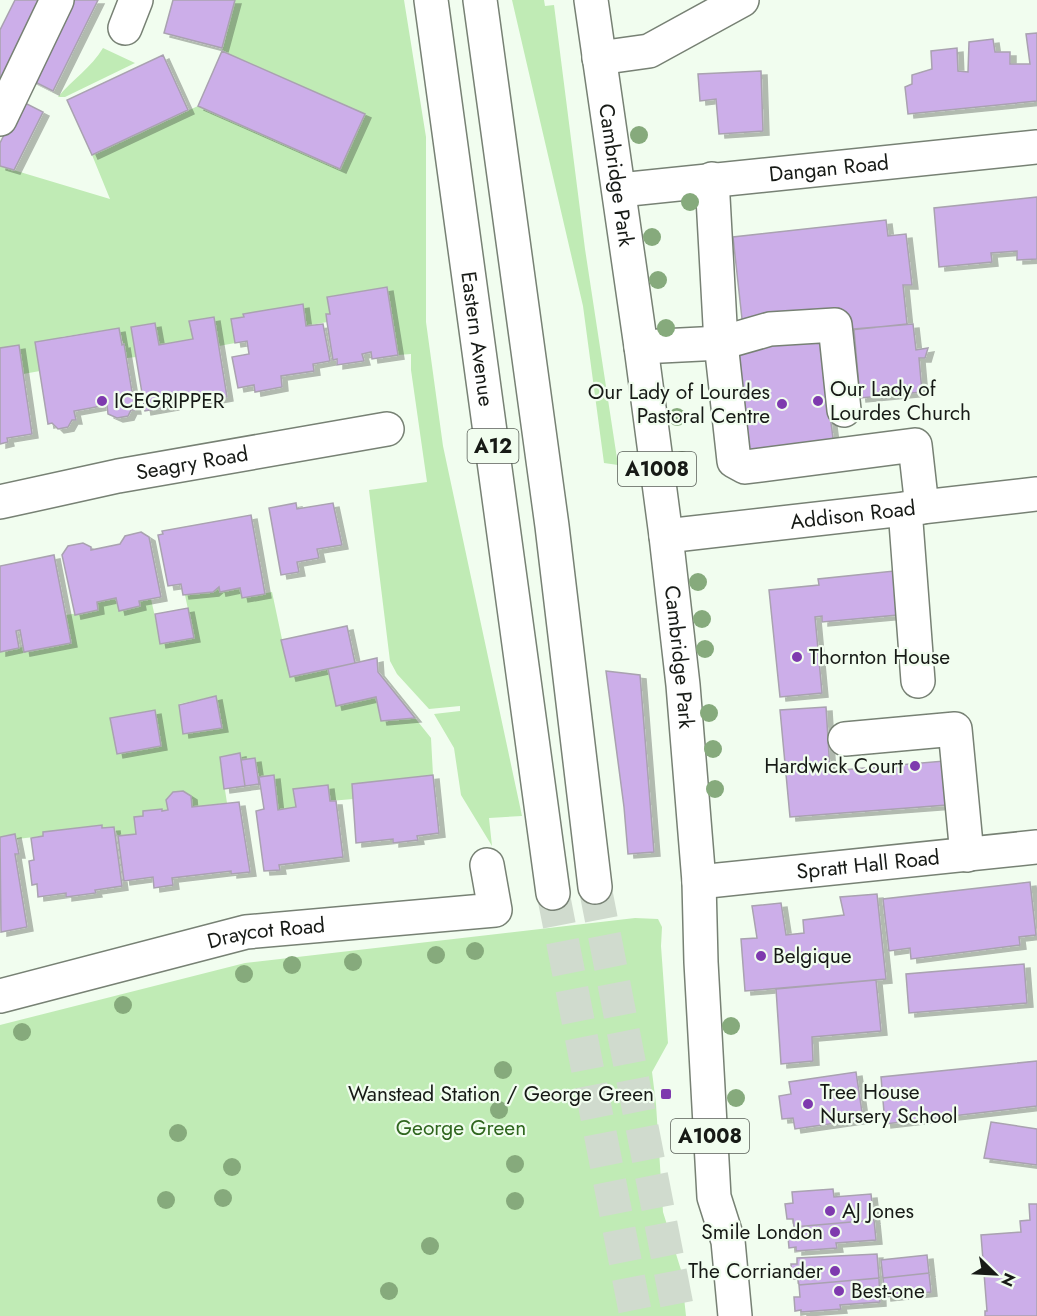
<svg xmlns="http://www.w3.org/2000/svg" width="1037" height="1316" viewBox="0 0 1037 1316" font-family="Jost,sans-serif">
<defs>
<filter id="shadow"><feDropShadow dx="6" dy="4" stdDeviation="0" flood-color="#0004"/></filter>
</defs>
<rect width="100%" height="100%" fill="#f1fdef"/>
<path fill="#c0ebb5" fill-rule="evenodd" d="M235 0H404L426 137V322L443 446 522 816 489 818 492 846 461 795 454 748 434 714 460 711V706L429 709 397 674 390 661 369 490 427 482 411 370V354L398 355 387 287 327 297 330 314 326 315 327 322 306 326 303 305 244 314 235 343 219 346 214 317 190 321 193 339 159 345 155 323 131 327 136 357 127 358 119 328 61 337 40 371 23 374 19 345 0 348V166L110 199 92 155 198 106 340 169 365 114 222 51Z
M512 0H544L545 6 554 5 585 249 618 465 604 463 583 306Z
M103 48 135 63 65 97H58C72 80 92 67 103 48Z
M219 587 221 592 240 588 242 598 272 592 290 677 328 669 336 705 376 697 381 721 415 718 431 738 433 775 352 784 353 799 330 801 328 785 294 789 296 807 278 810 274 775 259 777 255 758 241 760 239 753 220 757 227 803 192 807 166 800 168 810 162 811 161 809 143 811V816L134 817 136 834 118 836 114 827 102 828 101 825 43 832V836L17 839 15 834 0 837V652L23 647 25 652 71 643 66 615 98 610 97 602 116 598 119 611 140 606 139 601 151 599 161 644 194 638 185 595 213 592ZM216 696 184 734 179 704ZM155 710 161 746 117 754 110 718Z
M635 918 658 919 662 927 661 946 668 1043 652 1072 656 1104 663 1212 681 1270 686 1316H0V1025L245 963Z"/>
<path fill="#ccaee9" stroke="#a9a2b0" stroke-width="1.5" filter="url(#shadow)" d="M15 0H40L0 83V30Z
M71 0H98L53 91 31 80Z
M173 0H235L222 48 164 33Z
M1037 33V101L908 114 905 87 912 84V75L932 69 931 51 957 48 958 71 968 72 969 42 993 39 995 52H1010V64H1030L1026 34Z
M222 51 365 114 340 169 198 106Z
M163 55 188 110 92 155 67 100Z
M761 71 763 131 719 134 716 99 700 101 698 74Z
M21 101 43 112 14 170 0 166V143Z
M1037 197V259L1017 260V251L991 253 992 262 939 267 934 208Z
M886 220 888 236 906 234 912 285H903L907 324 841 331 839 308 742 319 733 237Z
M387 287 398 355 372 359 371 352 362 354 364 361 337 365V359L333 360 327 322 326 314H330L327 297Z
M303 304 306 326 323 324 330 361 313 364 314 371 281 376 282 387 255 392 254 385 238 388 232 357 249 354 247 341 235 343 231 319 244 317 243 314Z
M214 317 227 397 199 402 198 392 172 397 173 406 145 411 131 327 155 323 159 345 193 339 189 321Z
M913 324 916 350 928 348 925 358H919L922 392 860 398 854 329Z
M119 328 122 345 124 344 135 410H131L128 416 117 418 108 414 107 405 74 411 76 420H72L68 427 58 429 52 423 48 424 35 342Z
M819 330 834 446 742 458 730 361 758 338Z
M19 345 32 434 7 438 8 442 0 444V348Z
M296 503 297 509 333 503 342 545 317 549 319 558 297 562 299 572 281 575 269 508Z
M251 515 265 594 242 598 240 588 220 592 219 587 213 592 183 595 181 584 168 586 158 535 163 534 162 531Z
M141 532 149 537 161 597 139 601 140 606 119 611 116 598 97 602 98 610 75 615 62 555 68 546 83 543 91 547V550L120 544 125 536Z
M54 555 71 643 24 652 20 630 16 631 19 648 0 652V566Z
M894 571 898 615 822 622V616L815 617 822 693 780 697 769 590 819 585 818 579Z
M188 608 194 638 160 644 155 614Z
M347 626 355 663 290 677 281 640Z
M377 658 378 672 415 718 381 721 376 697 336 706 328 669Z
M606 671 640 675 654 852 628 854 624 807Z
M216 696 222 728 183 734 179 705Z
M826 707 830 771 944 761 947 805 790 817 780 710Z
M155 710 161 746 117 754 110 718Z
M240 753 245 786 224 789 220 757Z
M255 758 259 784 245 786 241 760Z
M274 775 278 810 296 807 293 789 328 785 330 801H336L343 857 279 865 280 870 264 871 256 811 264 809 259 777Z
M433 775 439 833 417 836 418 840 393 843V839L356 843 352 784Z
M183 791 191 796 192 807 239 802 250 872 231 874V871L172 878 173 885 154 888 153 877 124 881 118 836 136 834 134 817 143 816V811L162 809V811L168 810 166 800 173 792Z
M102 825V828L114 827 122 886 95 890 96 893 66 897V893L38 897 37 884 32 885 29 861 34 860 31 838 43 836V832Z
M15 834 19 854H15L27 927 1 932 0 837Z
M1030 882 1036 935 1019 937 1020 945 911 959 910 948 889 951 883 899Z
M877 894 886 979 745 991 741 939 757 938 752 906 781 903 786 935 804 933 803 920 844 915 840 897Z
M1024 964 1027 1003 909 1013 906 974Z
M876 980 881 1031 812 1037 813 1061 781 1064 776 989Z
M1037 1061V1106L885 1124 881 1077Z
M856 1072 863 1119 795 1129 793 1118 782 1119 779 1096 791 1094 789 1082Z
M991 1122 1037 1129V1165L984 1158Z
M833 1189 834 1197 871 1194 874 1220 794 1227 793 1219H787L785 1204 793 1203 792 1192Z
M1029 1204H1037V1316H985V1311H987L981 1235 1021 1232 1020 1221 1030 1220Z
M874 1220 876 1240 836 1243 837 1248 796 1251V1247L789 1248 788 1237H795L794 1227Z
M877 1254 879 1278 799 1285 798 1279H792L791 1264H797V1258Z
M927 1255 929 1273 883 1278 881 1260Z
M929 1273 931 1292 885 1297 883 1278Z
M879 1278 880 1302 840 1305 841 1309 801 1312V1310L795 1311 794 1297H800L799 1285Z"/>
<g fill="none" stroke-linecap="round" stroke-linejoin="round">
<path stroke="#d0dbce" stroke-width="33" stroke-dasharray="33 16" stroke-linecap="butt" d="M595 887 679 1316
M553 893 636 1316"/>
<defs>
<g id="minor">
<path d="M125 28 136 0"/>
<path d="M599 58 649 51 742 0"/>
<path d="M0 119 57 0"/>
<path d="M712 179 721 343 734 461 745 467 915 445 922 507"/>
<path id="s1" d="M620 190 1037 147"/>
<path d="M641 347 721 343 770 329 835 325 844 410"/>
<path id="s2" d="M0 502 118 476 387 429"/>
<path d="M905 509 918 681"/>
<path id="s3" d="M666 536 1037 494"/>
<path d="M845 739 955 729 967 855"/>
<path id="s4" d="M699 882 1037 847"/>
<path id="s5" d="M0 996 246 932 495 910 487 865"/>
</g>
<g id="major">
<path id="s6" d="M591 0 641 347 666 536 683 685 699 882 701 962 714 1197 728 1241 735 1316"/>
</g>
<g id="highway">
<path id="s7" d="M431 0 553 893"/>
<path d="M480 0 552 526 595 887"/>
</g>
</defs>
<use href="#minor" stroke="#778174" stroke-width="36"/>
<use href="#major" stroke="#778174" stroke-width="36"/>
<use href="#highway" stroke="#778174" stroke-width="36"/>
<use href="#minor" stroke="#fff" stroke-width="33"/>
<use href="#major" stroke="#fff" stroke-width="33"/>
<use href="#highway" stroke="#fff" stroke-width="33"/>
</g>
<g fill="#86aa7c">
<circle cx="639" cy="135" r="9"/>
<circle cx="690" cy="202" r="9"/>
<circle cx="652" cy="237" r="9"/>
<circle cx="658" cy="280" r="9"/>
<circle cx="666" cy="328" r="9"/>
<circle cx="677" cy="417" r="9"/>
<circle cx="682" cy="460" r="9"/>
<circle cx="698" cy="582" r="9"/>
<circle cx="702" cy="619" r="9"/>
<circle cx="705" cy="649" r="9"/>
<circle cx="709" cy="713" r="9"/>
<circle cx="713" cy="749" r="9"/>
<circle cx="715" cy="789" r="9"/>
<circle cx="475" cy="951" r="9"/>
<circle cx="436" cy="955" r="9"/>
<circle cx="353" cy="962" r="9"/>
<circle cx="292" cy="965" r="9"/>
<circle cx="244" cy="974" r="9"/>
<circle cx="123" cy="1005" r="9"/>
<circle cx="731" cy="1026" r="9"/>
<circle cx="22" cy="1032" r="9"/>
<circle cx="503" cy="1070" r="9"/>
<circle cx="736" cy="1098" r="9"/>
<circle cx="499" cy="1110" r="9"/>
<circle cx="738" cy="1131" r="9"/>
<circle cx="178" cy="1133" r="9"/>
<circle cx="515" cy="1164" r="9"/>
<circle cx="232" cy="1167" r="9"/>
<circle cx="223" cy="1198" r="9"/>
<circle cx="166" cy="1200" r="9"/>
<circle cx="515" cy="1201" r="9"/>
<circle cx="430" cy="1246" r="9"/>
<circle cx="389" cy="1291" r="9"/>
</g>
<g fill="#7e3aae" stroke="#f1fdef" stroke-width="2">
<circle cx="102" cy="401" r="6"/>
<circle cx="818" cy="401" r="6"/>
<circle cx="782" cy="404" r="6"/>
<circle cx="797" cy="657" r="6"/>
<circle cx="915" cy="766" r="6"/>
<circle cx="761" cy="956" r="6"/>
<rect x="660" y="1088" width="12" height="12" rx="3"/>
<circle cx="808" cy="1104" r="6"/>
<circle cx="830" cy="1211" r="6"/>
<circle cx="835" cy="1232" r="6"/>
<circle cx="835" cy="1271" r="6"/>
<circle cx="839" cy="1291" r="6"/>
</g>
<g text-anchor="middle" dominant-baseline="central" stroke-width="4.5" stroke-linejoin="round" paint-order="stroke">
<g fill="#f1fdef" stroke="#585e57" stroke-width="1.5">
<rect x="467.5" y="429" width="51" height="34" rx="4.5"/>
<rect x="618" y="452" width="78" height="34" rx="4.5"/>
<rect x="671" y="1119" width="78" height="34" rx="4.5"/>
</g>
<g font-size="20" font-weight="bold" fill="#171a16">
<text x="493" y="446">A12</text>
<text x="657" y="469">A1008</text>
<text x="710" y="1136">A1008</text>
</g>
<g font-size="21" fill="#171a16" stroke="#f1fdef">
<text stroke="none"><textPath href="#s1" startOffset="210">Dangan Road</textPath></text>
<text stroke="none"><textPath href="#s6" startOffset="177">Cambridge Park</textPath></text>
<text stroke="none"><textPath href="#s7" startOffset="342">Eastern Avenue</textPath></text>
<text stroke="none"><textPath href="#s2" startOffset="196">Seagry Road</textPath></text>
<text stroke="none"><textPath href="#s3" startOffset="188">Addison Road</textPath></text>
<text stroke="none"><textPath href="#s6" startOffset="663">Cambridge Park</textPath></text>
<text stroke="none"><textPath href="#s4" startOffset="170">Spratt Hall Road</textPath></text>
<text stroke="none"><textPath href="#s5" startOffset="274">Draycot Road</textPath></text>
</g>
<g font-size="21" fill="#171a16" stroke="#f1fdef" text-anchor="start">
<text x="830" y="389">Our Lady of<tspan x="830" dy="24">Lourdes Church</tspan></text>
<text x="770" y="392" text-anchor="end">Our Lady of Lourdes<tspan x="770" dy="24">Pastoral Centre</tspan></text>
<text x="114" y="401">ICEGRIPPER</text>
<text x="809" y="657">Thornton House</text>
<text x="903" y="766" text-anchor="end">Hardwick Court</text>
<text x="773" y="956">Belgique</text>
<text x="820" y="1092">Tree House<tspan x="820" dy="24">Nursery School</tspan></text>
<text x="654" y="1094" text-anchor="end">Wanstead Station / George Green</text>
<text x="842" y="1211">AJ Jones</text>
<text x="823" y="1232" text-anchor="end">Smile London</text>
<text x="823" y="1271" text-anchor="end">The Corriander</text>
<text x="851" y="1291">Best-one</text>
</g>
<g font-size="21" fill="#2f661e" stroke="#f1fdef">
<text x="461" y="1128">George Green</text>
</g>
</g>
<g transform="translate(995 1274) rotate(114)" stroke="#f1fdef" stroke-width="4.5" paint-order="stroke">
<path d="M0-4.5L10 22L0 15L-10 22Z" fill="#171a16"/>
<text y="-9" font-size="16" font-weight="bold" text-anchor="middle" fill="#171a16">N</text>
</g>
</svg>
